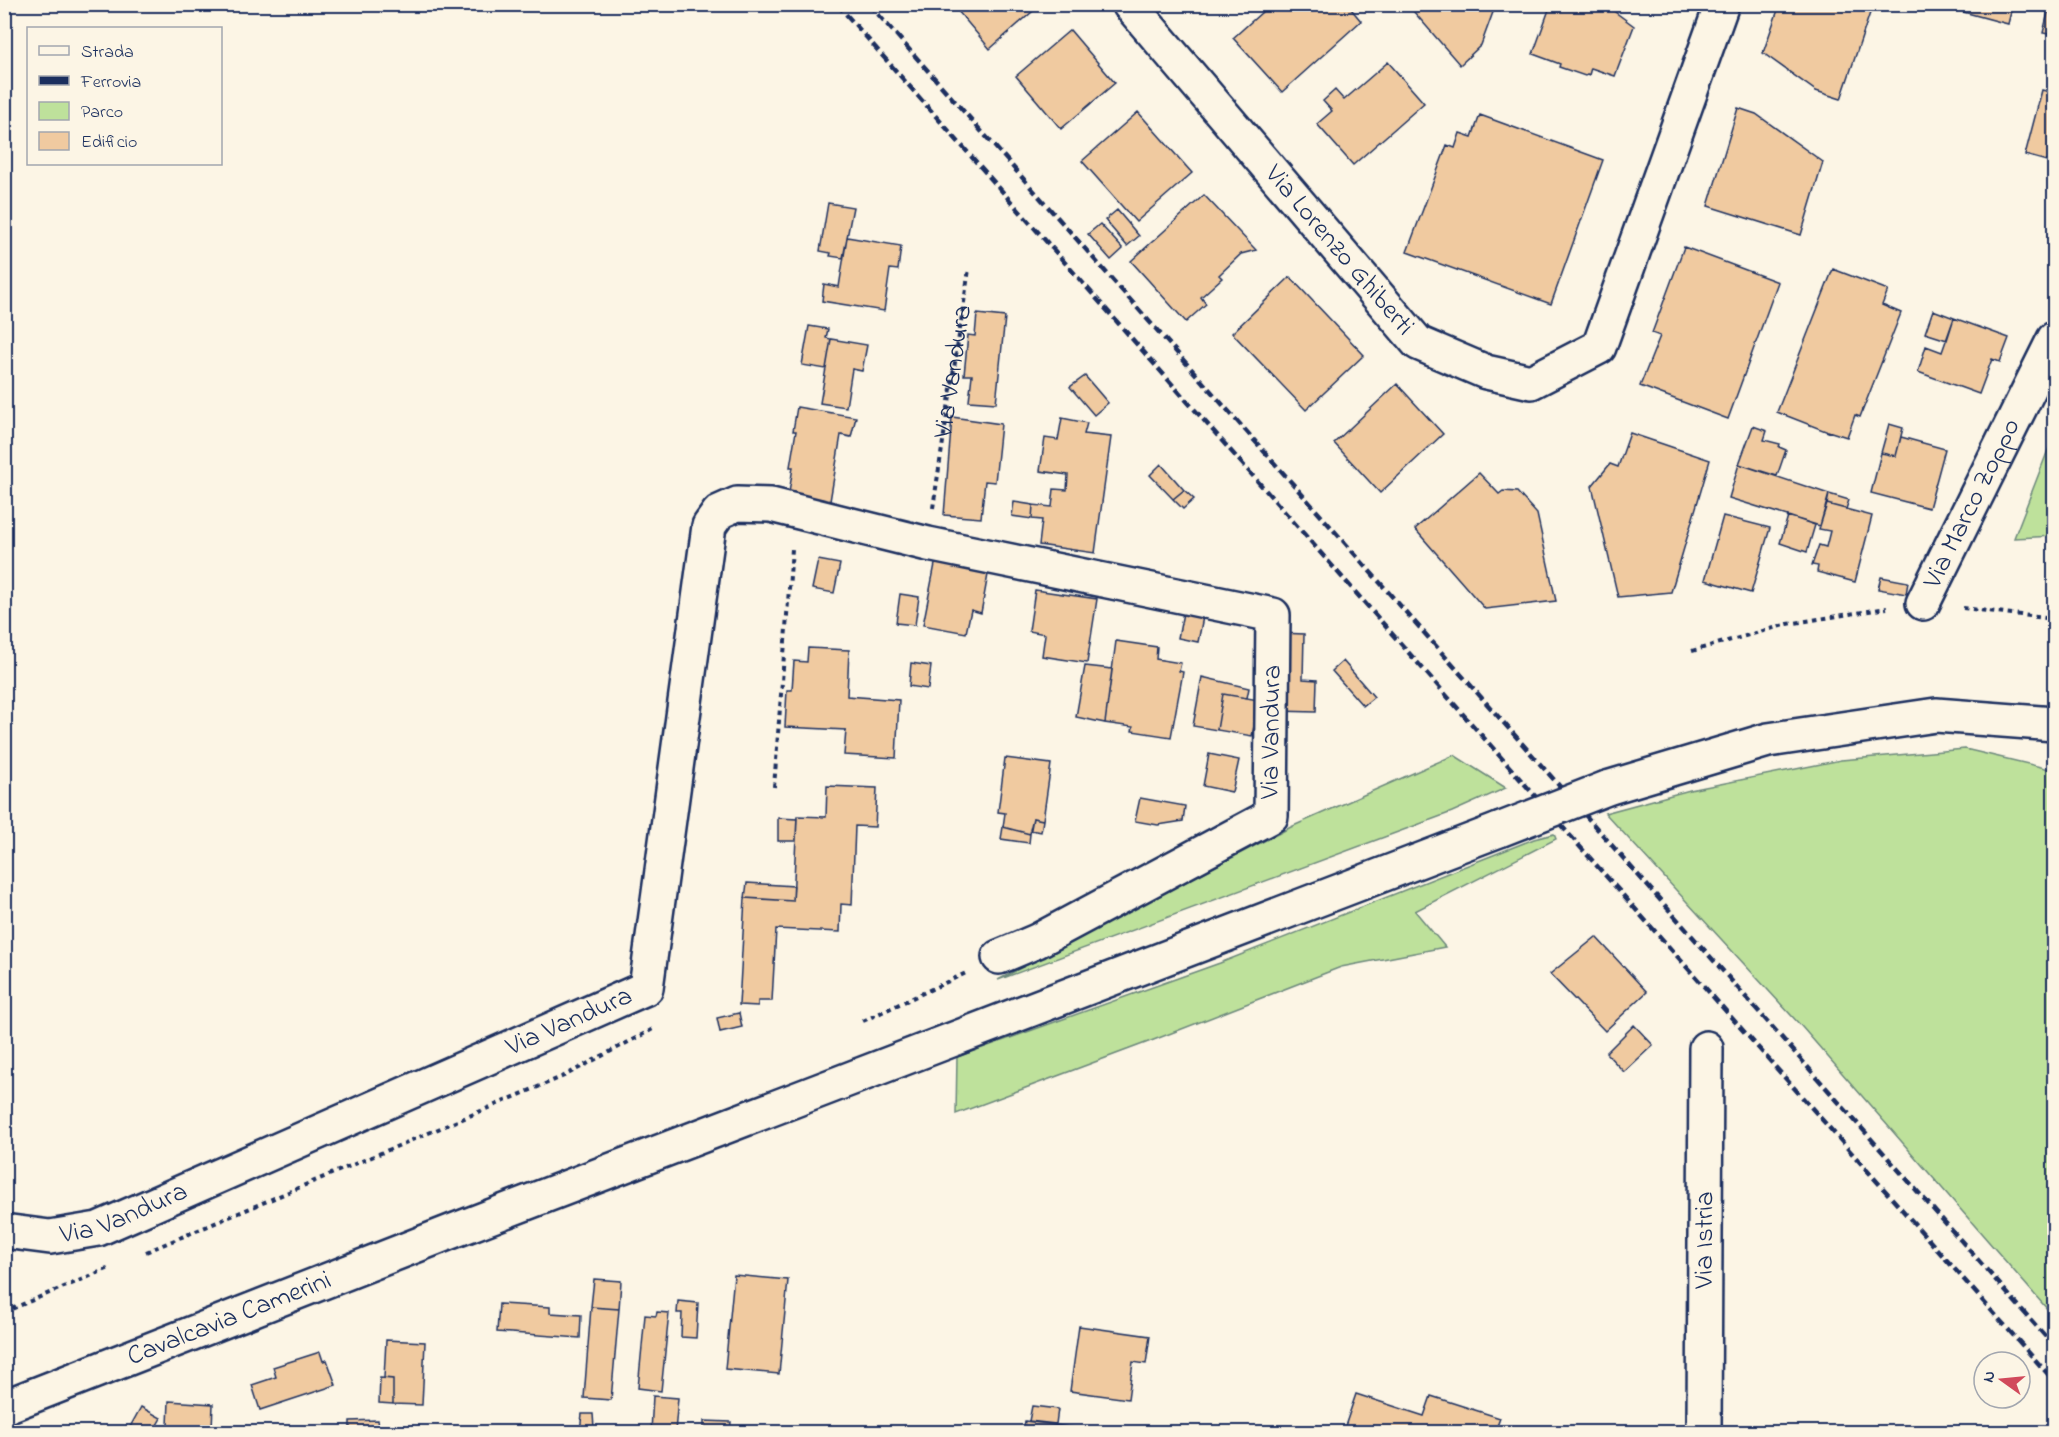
<svg xmlns="http://www.w3.org/2000/svg" width="2059" height="1437" viewBox="0 0 2059 1437" font-family="'Indie Flower',sans-serif">
<rect width="100%" height="100%" fill="#fcf5e5"/>
<filter id="ink" filterUnits="userSpaceOnUse"><feTurbulence type="fractalNoise" baseFrequency=".0167" numOctaves="2"/><feDisplacementMap in="SourceGraphic" scale="12" xChannelSelector="R" yChannelSelector="G"/><feConvolveMatrix kernelMatrix="1 2 1 2 8 2 1 2 1" color-interpolation-filters="sRGB"/></filter>
<g filter="url(#ink)">
<path fill="#bee19b" stroke="#6c887c" stroke-width="1.5" d="M2054 437V536L2014 538 2048 450Z
M1965 749 2054 770V1305L2048 1310 1802 1027 1605 813 1690 790 1841 760Z
M1454 755 1506 788 1452 812 998 980 1291 827Z
M1554 834 1556 839 1415 911 1445 947 1341 967 1151 1041 956 1114 957 1057 1220 963 1534 839Z"/>
<path fill="#f0caa0" stroke="#1b2f5e" stroke-width="1.5" d="M952 4H1041L990 49Z
M1271 4H1347L1361 21 1282 92 1233 38Z
M1407 4H1496L1481 45 1460 65Z
M1551 4H1604L1634 26 1615 76 1591 68 1589 75 1587 74 1585 76 1559 67 1560 64 1533 54Z
M1780 4H1873L1841 99 1816 91 1763 53Z
M1934 4H2013L2008 24Z
M2050 4H2054V35L2043 33Z
M1070 30 1115 83 1061 129 1016 76Z
M1388 62 1424 103 1353 165 1317 124 1332 111 1323 101 1335 90 1344 100Z
M2042 90 2054 93V163L2025 155Z
M1738 108 1756 114 1823 162 1801 235 1708 206Z
M1138 112 1192 173 1136 222 1082 161Z
M1480 115 1603 160 1551 304 1407 252 1447 145 1455 148 1460 133 1472 137Z
M1204 195 1256 250 1241 254 1219 275 1222 278 1201 297 1206 304 1186 322 1131 261Z
M828 203 853 207 843 258 830 256 831 253 820 251Z
M1117 210 1139 236 1127 246 1105 220Z
M1100 224 1123 249 1111 260 1088 234Z
M847 237 901 246 898 270 890 269 884 311 822 301 824 284 839 287Z
M1684 247 1778 282 1728 419 1640 386 1660 336 1652 333Z
M1833 269 1888 290 1882 305 1901 313 1860 417 1855 415 1847 437 1828 431V432L1777 412Z
M1290 277 1364 355 1306 410 1232 333Z
M1933 310 1954 318 1947 340 1925 333Z
M977 314 1005 317 996 403 969 401 972 375H964L968 335 975 336Z
M1954 318 2009 338 2000 362 1992 359 1979 394 1918 372 1926 346 1942 352Z
M809 326 828 329 826 338 831 339 826 369 802 365Z
M831 339 867 345 862 371 852 369 846 407 820 403Z
M1085 376 1108 403 1094 415 1070 387Z
M1397 384 1443 434 1380 493 1334 443Z
M797 407 856 417 851 437 841 435 830 501 789 493 793 467H790L796 431H793Z
M952 417 1001 424 995 482 985 481 981 518 944 515Z
M1062 418 1087 423 1084 434 1111 437 1095 553 1039 545 1042 520 1032 519 1033 505 1052 507 1054 489 1067 490 1068 475 1040 471 1045 438 1058 440Z
M1889 424 1903 428 1896 456 1881 453Z
M1753 426 1767 431 1764 440 1780 444 1779 447 1786 450 1777 476 1739 464Z
M1630 433 1710 460 1671 592 1618 597 1592 486 1610 464 1618 467Z
M1901 437 1945 449 1929 508 1871 493 1881 453 1896 456Z
M1161 464 1184 490 1173 499 1150 475Z
M1739 464 1829 494 1820 526 1729 498Z
M1479 473 1499 494 1503 491 1517 492 1537 514 1556 601 1485 609 1415 529Z
M1184 490 1194 499 1183 509 1173 499Z
M1829 494 1849 500 1846 509 1827 504Z
M1014 502 1033 505 1032 519 1012 516Z
M1827 504 1872 516 1855 582 1817 572 1818 566 1812 565 1819 545 1826 547 1830 531 1819 529Z
M1723 516 1770 528 1751 593 1705 580Z
M1788 516 1815 525 1807 552 1780 543Z
M936 559 989 569 981 613 971 610 966 633 923 625Z
M818 560 840 564 834 593 812 589Z
M1881 577 1908 582 1906 594 1878 589Z
M1035 590 1097 599 1087 663 1042 656 1045 634 1029 631Z
M900 594 919 597 915 625 896 623Z
M1183 613 1203 617 1198 642 1178 638Z
M1279 633 1304 634 1303 679 1317 680 1316 712 1277 711Z
M1116 641 1157 647 1156 659 1181 663 1179 671 1183 672 1171 737 1132 731 1133 727 1105 723Z
M808 648 849 650 847 696 899 700 896 758 844 755 846 730 785 727 787 690H792L794 661 807 662Z
M1343 661 1374 697 1363 706 1332 671Z
M911 663 931 666 928 689 909 686Z
M1085 666 1112 669 1105 723 1076 717Z
M1202 677 1249 688 1247 698 1223 694 1217 730 1193 726Z
M1223 694 1259 700 1252 736 1217 730Z
M1209 754 1239 760 1232 792 1203 786Z
M1005 758 1051 764 1043 820 1033 818 1030 834 1003 827 1005 813 998 812Z
M827 786 877 788 875 827 855 826 852 905 841 904 840 932 776 929 772 1001H758V1006L739 1005 745 898 793 901 797 816 826 817Z
M1140 798 1185 806 1183 821 1158 825 1135 821Z
M778 818 797 819 796 841H778Z
M1033 818 1043 820 1041 832 1030 830Z
M1003 827 1030 834 1029 843 1001 839Z
M747 883 794 886 793 901 745 898Z
M1596 937 1647 992 1605 1031 1550 974Z
M739 1013 742 1027 720 1032 717 1018Z
M1634 1025 1653 1045 1624 1072 1606 1053Z
M734 1275 788 1280 779 1374 725 1369Z
M594 1279 621 1281 619 1309 591 1307Z
M678 1301 698 1303 696 1338 681 1337 682 1313H677Z
M499 1304 550 1307V1313L581 1315 580 1338 497 1332Z
M591 1307 619 1309 611 1400 584 1398Z
M657 1312 669 1313 661 1391 638 1388 645 1315 656 1316Z
M1079 1326 1150 1336 1146 1364 1133 1362 1128 1399 1070 1391Z
M386 1340 425 1342 422 1405 393 1404V1379L384 1378Z
M320 1352 323 1361 327 1360 336 1385 260 1410 252 1385 276 1377 273 1367Z
M380 1378 393 1379V1404L379 1403Z
M1356 1394 1424 1416 1431 1396 1500 1418 1495 1432H1343Z
M653 1396 678 1398 675 1432H651Z
M169 1401 213 1404 212 1428 168 1426Z
M1032 1406 1058 1409 1056 1424 1029 1421Z
M141 1407 161 1418 153 1432H139L130 1427Z
M582 1414H593L594 1428 606 1430V1432H580Z
M378 1420 380 1432H350V1421Z
M704 1421 731 1422 730 1432H704Z
M1025 1421 1098 1431V1432H1023Z"/>
<g fill="none" stroke-linecap="round" stroke-linejoin="round">
<defs>
<g id="minor">
<path id="s2" d="M1129 4 1418 343 1486 372 1531 382 1599 347 1722 4"/>
<path id="s3" d="M1923 603 2054 339"/>
<path id="s4" d="M4 1231 50 1237 98 1229 646 988 709 526 719 512 737 504 771 505 928 544 1273 615 1271 816 1037 941 999 957"/>
<path id="s5" d="M1704 1432 1706 1048"/>
</g>
<g id="major">
<path d="M1607 788 1768 740 1936 715 2054 724"/>
<path id="s6" d="M4 1407 453 1231 1499 830"/>
</g>
</defs>
<use href="#minor" stroke="#1b2f5e" stroke-width="38"/>
<use href="#major" stroke="#1b2f5e" stroke-width="38"/>
<g stroke="#1b2f5e" stroke-width="4" stroke-dasharray="4.5 4.5" stroke-linecap="butt">
<path id="s1" d="M933 508 969 269"/>
<path d="M1963 608 2054 619"/>
<path d="M1692 651 1788 624 1887 608"/>
<path d="M774 787 792 549"/>
<path d="M863 1021 966 973"/>
<path d="M146 1252 564 1076 653 1029"/>
<path d="M4 1312 112 1267"/>
</g>
<use href="#minor" stroke="#fcf5e5" stroke-width="33"/>
<use href="#major" stroke="#fcf5e5" stroke-width="33"/>
<path stroke="#1b2f5e" stroke-width="4.5" stroke-dasharray="9 4.5" stroke-linecap="butt" d="M837 4 1543 805 2054 1381
M869 4 2054 1346"/>
<defs>
<path id="major-bridge" d="M1499 830 1607 788"/>
</defs>
<use href="#major-bridge" stroke="#1b2f5e" stroke-width="38" stroke-linecap="butt"/>
<use href="#major-bridge" stroke="#fcf5e5" stroke-width="33"/>
</g>
</g>
<g text-anchor="middle" dominant-baseline="central" stroke-width="4.5" stroke-linejoin="round" paint-order="stroke">
<g font-size="27" fill="#1b2f5e" stroke="#fcf5e5">
<text stroke="none"><textPath href="#s2" startOffset="324">Via Lorenzo Ghiberti</textPath></text>
<text stroke="none"><textPath href="#s1" startOffset="138">Via Vandura</textPath></text>
<text stroke="none"><textPath href="#s3" startOffset="111">Via Marco Zoppo</textPath></text>
<text transform="translate(1272 732) rotate(-89)">Via Vandura</text>
<text stroke="none"><textPath href="#s4" startOffset="610">Via Vandura</textPath></text>
<text stroke="none"><textPath href="#s4" startOffset="124">Via Vandura</textPath></text>
<text stroke="none"><textPath href="#s5" startOffset="192">Via Istria</textPath></text>
<text stroke="none"><textPath href="#s6" startOffset="242">Cavalcavia Camerini</textPath></text>
</g>
</g>
<rect width="2059" height="1437" fill="none" stroke="#fcf5e5" stroke-width="24"/>
<rect x="12" y="12" width="2035" height="1413" fill="none" stroke="#1b2f5e" stroke-width="2" filter="url(#ink)"/>
<rect x="27" y="27" width="195" height="138" fill="#fcf5e5" stroke="#a2a6af" stroke-width="1.5"/>
<rect x="39" y="46" width="30" height="9" fill="#fcf5e5" stroke="#a2a6af" stroke-width="1.5"/>
<text x="81" y="57" font-size="18" fill="#1b2f5e">Strada</text>
<rect x="39" y="76" width="30" height="9" fill="#1b2f5e" stroke="#a2a6af" stroke-width="1.5"/>
<text x="81" y="87" font-size="18" fill="#1b2f5e">Ferrovia</text>
<rect x="39" y="102" width="30" height="18" fill="#bee19b" stroke="#a2a6af" stroke-width="1.5"/>
<text x="81" y="117" font-size="18" fill="#1b2f5e">Parco</text>
<rect x="39" y="132" width="30" height="18" fill="#f0caa0" stroke="#a2a6af" stroke-width="1.5"/>
<text x="81" y="147" font-size="18" fill="#1b2f5e">Edificio</text>
<g transform="translate(2002 1380) rotate(285)"><circle r="28" fill="#fcf5e5" stroke="#a2a6af" stroke-width="1.5"/>
<path d="M0-4.5L10 22L0 15L-10 22Z" fill="#d1495b"/>
<text y="-9" font-size="16" font-weight="bold" text-anchor="middle" fill="#1b2f5e">N</text>
</g>
</svg>
